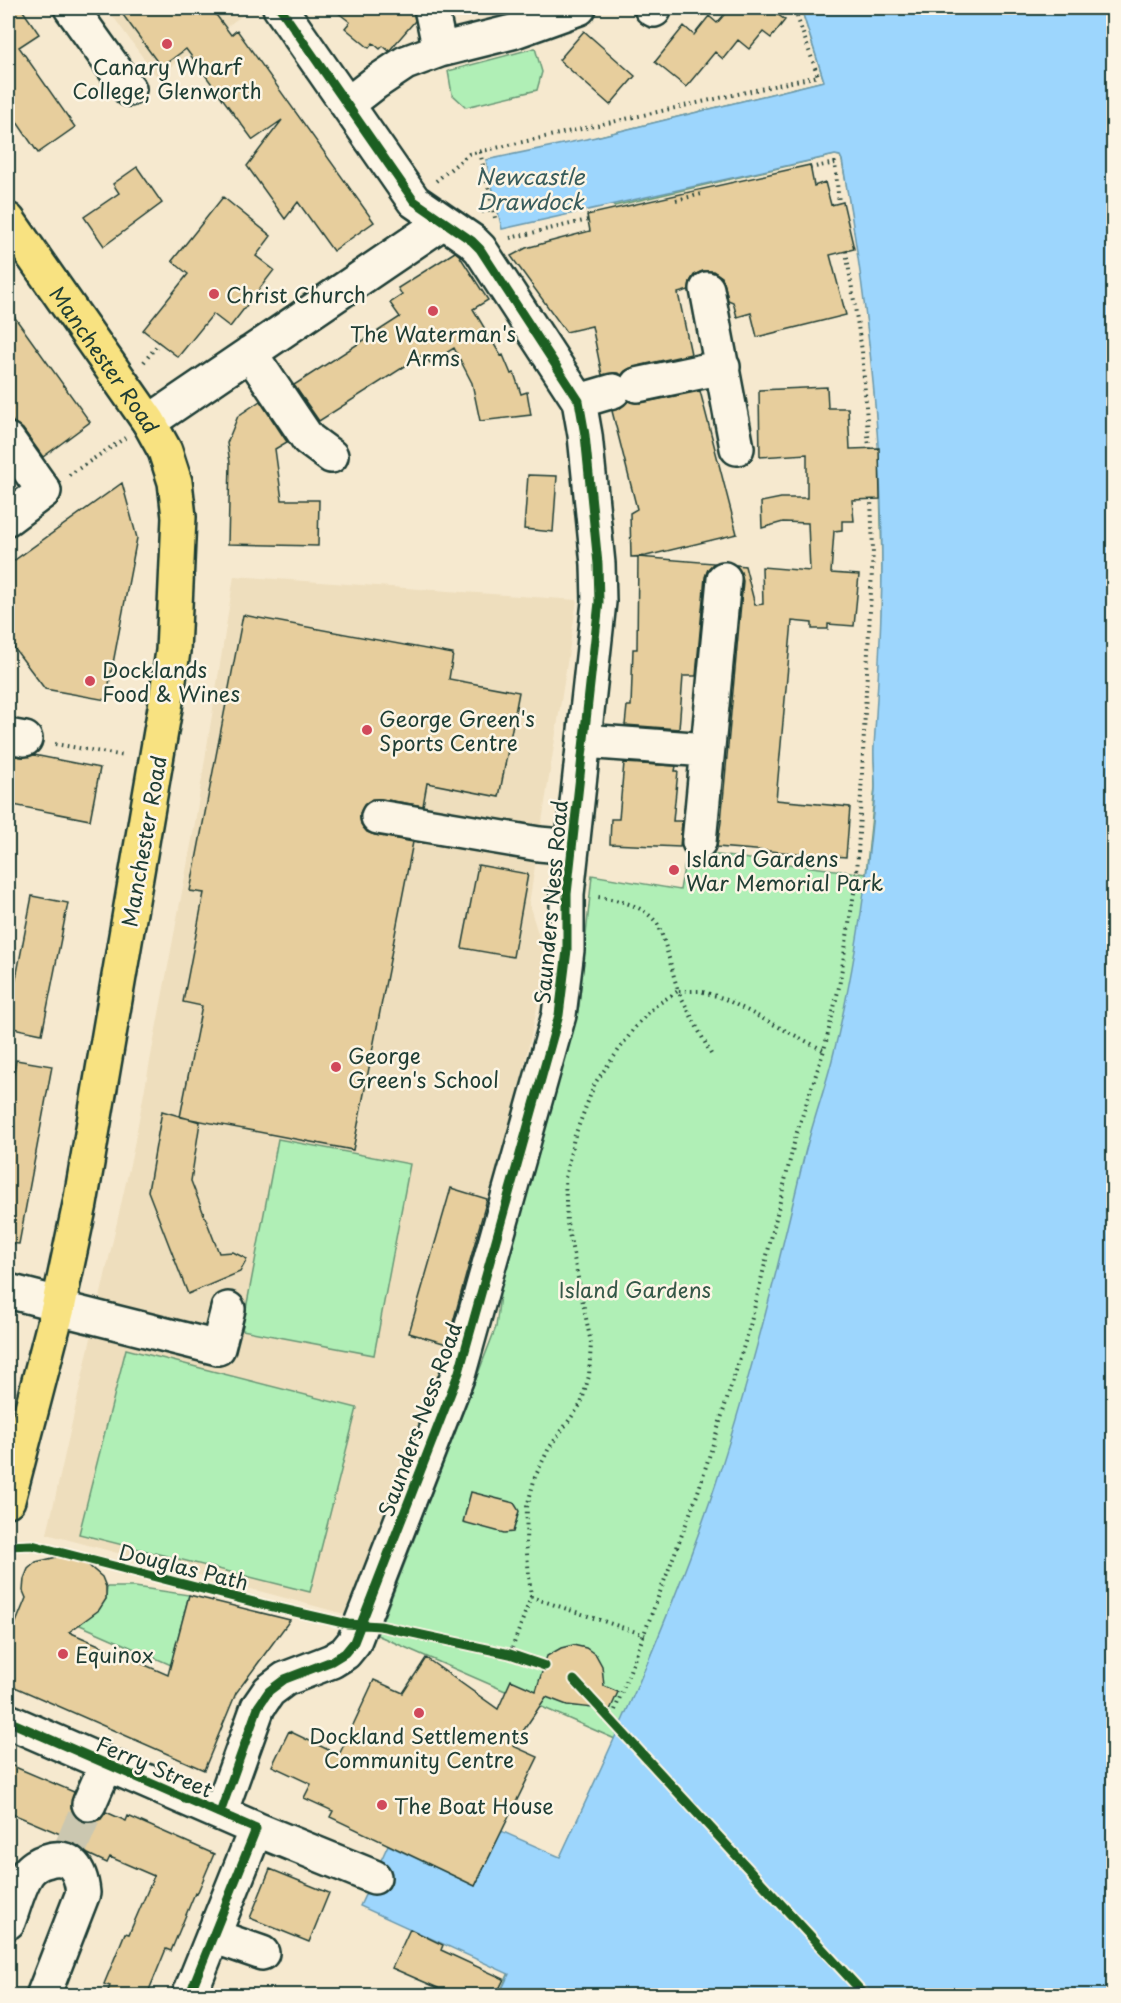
<svg xmlns="http://www.w3.org/2000/svg" width="1121" height="2003" viewBox="0 0 1121 2003" font-family="'Playpen Sans',sans-serif">
<rect width="100%" height="100%" fill="#f6e9cf"/>
<filter id="ink" filterUnits="userSpaceOnUse"><feTurbulence type="fractalNoise" baseFrequency=".0167" numOctaves="2"/><feDisplacementMap in="SourceGraphic" scale="12" xChannelSelector="R" yChannelSelector="G"/><feConvolveMatrix kernelMatrix="1 2 1 2 8 2 1 2 1" color-interpolation-filters="sRGB"/></filter>
<g filter="url(#ink)">
<path fill="#eedebd" d="M107 8H244L247 12 157 77Z
M234 576 577 600 529 904 547 963 495 1198 452 1344 348 1615 47 1534 133 1151 194 829Z"/>
<path fill="#b0efb6" stroke="#689675" stroke-width="1.5" d="M801 8H980L812 1544 499 1995 560 1858 615 1739 377 1635 496 1327 504 1262 579 1006 592 875 680 890 687 851 866 874 875 787 874 753 881 663 882 560 879 448 873 374 859 254 842 160 840 156 835 155 614 206 596 137 824 81Z
M535 48 542 72 537 90 466 107 452 94 448 71Z
M278 1139 410 1164 374 1355 242 1330Z
M126 1349 357 1408 310 1592 79 1534Z
M107 1587H135L189 1595 171 1665 80 1625 82 1620 106 1599Z"/>
<path fill="#9dd6fd" stroke="#6b99ad" stroke-width="1.5" d="M801 8H1113V1995H499L509 1974 360 1906 388 1845 475 1886 501 1831 560 1857C614 1741 668 1623 710 1501 749 1387 777 1270 805 1153 813 1122 824 1091 832 1060 848 998 859 933 867 869 870 843 873 817 875 791 876 776 873 761 874 747 878 685 882 624 882 562 882 427 866 293 842 160L840 156 835 155 502 229 486 160 596 137 824 81Z"/>
<path fill="#e7ce9d" stroke="#1f3d34" stroke-width="1.5" d="M8 8H21L39 34 19 47 75 127 38 153 8 109Z
M118 8H211L231 35 237 30 374 222 333 251 298 202 285 219 247 166 282 120 253 140 186 49 161 67Z
M332 8H413L415 21 389 51 383 46 380 49 373 43 369 48 345 28 350 22Z
M730 8H783L777 14 785 20 771 38 763 32 749 49 738 40 723 59 715 52 686 87 655 62 684 26 694 35 709 16 717 23Z
M584 31 635 76 610 105 559 60Z
M810 165 814 186 825 182 831 205 843 202 854 249 830 255 846 315 757 337 751 313 737 317 733 302 728 300 725 286 722 277 713 271H703L694 275 690 282 689 290 678 293 691 354 633 367 625 371 622 375 617 373 602 375 592 326 566 332 511 256 526 248 590 231 587 215Z
M137 167 162 203 104 246 84 217 119 193 113 184Z
M223 197 271 236 256 256 274 270 230 327 213 314 178 357 143 330 188 274 172 261Z
M455 252 459 255 488 300 473 309 501 356 503 355 511 374 514 373 521 394 527 392 531 415 480 421 472 383 454 348 430 363 424 354 319 421 294 385 400 317 390 303 402 295 398 288Z
M8 308 90 422 43 457 23 429 13 422 8 414Z
M827 387 828 408H848L850 449 879 448 880 499 852 500 854 521H842V530L834 531 831 573 859 575 854 626 828 624V629H812V623L792 621 776 800 850 807 846 857 717 847 721 822 743 581 741 572 736 565 745 566 755 605 763 604 762 567 810 571 808 523 783 522 762 528 761 502 781 498H807V454L760 457 759 390Z
M700 391 737 534 646 556 631 557 630 513 637 509 612 411 619 409 628 401 641 403Z
M260 401 287 442 275 449 282 500H319L318 546 228 544 230 463 227 443 238 416Z
M528 475 557 476 553 532 524 529Z
M122 483 137 538 106 700 45 689 8 640V565Z
M638 557 714 563 708 569 705 577 696 676H683L679 729 625 725 627 706H631L633 649H637Z
M243 615 453 654 449 679 519 692 499 797 427 783 423 806 381 799H372L364 805 360 813 361 824 367 832 375 835 413 842 353 1150 180 1117 202 1006 183 1002 204 893 190 891Z
M8 755 22 757 34 755 100 768 90 820 8 804Z
M624 763 676 766 675 771H678L673 821H682L680 847 610 844 611 819H619Z
M478 865 528 874 513 957 462 948Z
M32 896 68 903 42 1034 8 1027V1019Z
M16 1060 52 1066 19 1244 8 1243V1105Z
M162 1111 200 1122 191 1181 219 1253 233 1252 247 1259 240 1272 188 1294 148 1191Z
M451 1188 487 1199 447 1344 409 1333Z
M471 1492 514 1503 519 1511 513 1532 504 1533 463 1522Z
M57 1557 68 1558 88 1565 102 1577 106 1587V1599L99 1610 69 1632 168 1675 189 1595 290 1620 236 1693 204 1770 8 1684V1642L26 1598 23 1591 24 1579 28 1569 36 1562Z
M573 1645 586 1648 596 1655 602 1666 604 1686 618 1692 610 1710 567 1705 546 1697 513 1746 538 1757 475 1886 330 1817 333 1811 304 1798 311 1784 272 1766 289 1731 339 1755 374 1680 403 1693 426 1658 498 1709 511 1680 536 1691 547 1656 561 1648Z
M8 1764 74 1792 71 1807 74 1815 81 1821 92 1822 101 1819 106 1812 126 1821 128 1816 214 1854 197 1894 195 1893 171 1951 166 1949 147 1995H106L110 1986 104 1984 125 1933 129 1934 154 1876 110 1857 107 1863 88 1854 75 1844 64 1841 65 1836 8 1812Z
M270 1869 329 1893 309 1942 250 1918Z
M410 1929 443 1945 441 1950 504 1979 496 1995H435L438 1988 392 1968Z"/>
<g fill="none" stroke-linecap="round" stroke-linejoin="round">
<path stroke="#cbc7b0" stroke-width="33" stroke-dasharray="33 16" stroke-linecap="butt" d="M71 1847 89 1804"/>
<defs>
<path id="minor" d="M71 8 129 89
M431 8 440 50
M651 8 654 10
M348 104 375 83 405 63 440 50 512 32 579 8
M707 289 737 448
M250 353 308 439 331 456
M637 385 723 367
M579 401 613 391
M149 422 443 222
M8 440 44 491 8 518
M8 736 25 739
M584 741 707 750
M378 817 539 844 572 847
M699 842 724 579
M8 1291 59 1304
M58 1308 218 1348 228 1309
M8 1721 256 1829 374 1877
M89 1804 106 1765
M220 1813 258 1707 269 1691 285 1679 332 1661 345 1653 354 1642 459 1372 559 1015 567 950V894L599 602 598 564 585 435 579 401 480 249 472 241 414 201 280 8
M8 1922C14 1907 18 1888 27 1874 31 1868 39 1863 46 1861 71 1852 81 1871 83 1893L43 1996
M213 1936 262 1953
M189 1996 256 1829"/>
<g id="major">
<path id="s1" d="M8 220 149 422 165 451 175 482 179 517 173 651 165 708 80 1204 58 1308 8 1500"/>
</g>
</defs>
<use href="#minor" stroke="#1f3d34" stroke-width="38"/>
<use href="#major" stroke="#1f3d34" stroke-width="38"/>
<path stroke="#1f3d34" stroke-width="4" stroke-dasharray="1.5 4.5" stroke-linecap="butt" d="M480 152 496 222
M810 168 835 163 839 203
M436 181 469 154 818 76 794 8
M676 200 702 194
M482 212 497 208
M510 238 588 220
M846 251 862 351 869 448
M144 362 159 343
M69 475 125 438
M55 744 125 756
M711 1054 678 991H700L723 998 823 1050
M8 1361H9
M10 1546 32 1545 330 1620
M531 1597 526 1543 527 1507 535 1477 549 1448 581 1404 589 1376 591 1343 567 1223 565 1178 574 1138 595 1083 636 1026 655 1006 678 991C674 978 663 932 657 923 642 905 620 900 598 897
M392 1628 510 1654 545 1666
M510 1654 531 1597 645 1635
M615 1710 697 1495 750 1326 796 1135 824 1050 839 987 857 874 873 550 871 499"/>
<use href="#minor" stroke="#fcf5e5" stroke-width="33"/>
<use href="#major" stroke="#f8e281" stroke-width="33"/>
<defs>
<path id="cycleway" d="M8 1546 32 1545 265 1605 348 1624 380 1626 510 1654 545 1666
M574 1680 866 1996
M8 1721 256 1829 189 1996
M220 1813 258 1707 269 1691 285 1679 332 1661 345 1653 354 1642 459 1372 559 1015 567 950V894L599 602 598 564 585 435 579 401 480 249 472 241 414 201 280 8"/>
</defs>
<use href="#cycleway" stroke="#fcf5e5" stroke-width="13"/>
<use href="#cycleway" stroke="#1b5e20" stroke-width="9"/>
</g>
</g>
<g fill="#d1495b" stroke="#fcf5e5" stroke-width="2">
<circle cx="167" cy="44" r="6"/>
<circle cx="214" cy="294" r="6"/>
<circle cx="433" cy="311" r="6"/>
<circle cx="90" cy="681" r="6"/>
<circle cx="367" cy="730" r="6"/>
<circle cx="674" cy="870" r="6"/>
<circle cx="336" cy="1067" r="6"/>
<circle cx="63" cy="1654" r="6"/>
<circle cx="419" cy="1713" r="6"/>
<circle cx="382" cy="1805" r="6"/>
</g>
<g text-anchor="middle" dominant-baseline="central" stroke-width="5" stroke-linejoin="round" paint-order="stroke">
<g font-size="21" fill="#1f3d34" stroke="#fcf5e5" text-anchor="start">
<text x="167" y="66" text-anchor="middle">Canary Wharf<tspan x="167" dy="24">College, Glenworth</tspan></text>
<text x="226" y="294">Christ Church</text>
<text x="433" y="333" text-anchor="middle">The Waterman's<tspan x="433" dy="24">Arms</tspan></text>
<text x="102" y="669">Docklands<tspan x="102" dy="24">Food &amp; Wines</tspan></text>
<text x="379" y="718">George Green's<tspan x="379" dy="24">Sports Centre</tspan></text>
<text x="686" y="858">Island Gardens<tspan x="686" dy="24">War Memorial Park</tspan></text>
<text x="348" y="1055">George<tspan x="348" dy="24">Green's School</tspan></text>
<text x="75" y="1654">Equinox</text>
<text x="419" y="1735" text-anchor="middle">Dockland Settlements<tspan x="419" dy="24">Community Centre</tspan></text>
<text x="394" y="1805">The Boat House</text>
</g>
<g font-size="21" fill="#1f3d34" stroke="#fcf5e5">
<text stroke="none"><textPath href="#s1" startOffset="170">Manchester Road</textPath></text>
<text transform="translate(143 841) rotate(-80)">Manchester Road</text>
<text transform="translate(550 902) rotate(-85)">Saunders Ness Road</text>
<text transform="translate(419 1419) rotate(-70)">Saunders Ness Road</text>
<text transform="translate(184 1566) rotate(14)">Douglas Path</text>
<text transform="translate(155 1766) rotate(23)">Ferry Street</text>
</g>
<g font-size="21" fill="#355848" stroke="#fcf5e5">
<text x="635" y="1289">Island Gardens</text>
</g>
<g font-size="22" font-style="italic" fill="#385c5c" stroke="#fcf5e5">
<text x="530" y="175">Newcastle<tspan x="530" dy="25">Drawdock</tspan></text>
</g>
</g>
<rect width="1121" height="2003" fill="none" stroke="#fcf5e5" stroke-width="30"/>
<rect x="15" y="15" width="1091" height="1973" fill="none" stroke="#1f3d34" stroke-width="2" filter="url(#ink)"/>
</svg>
